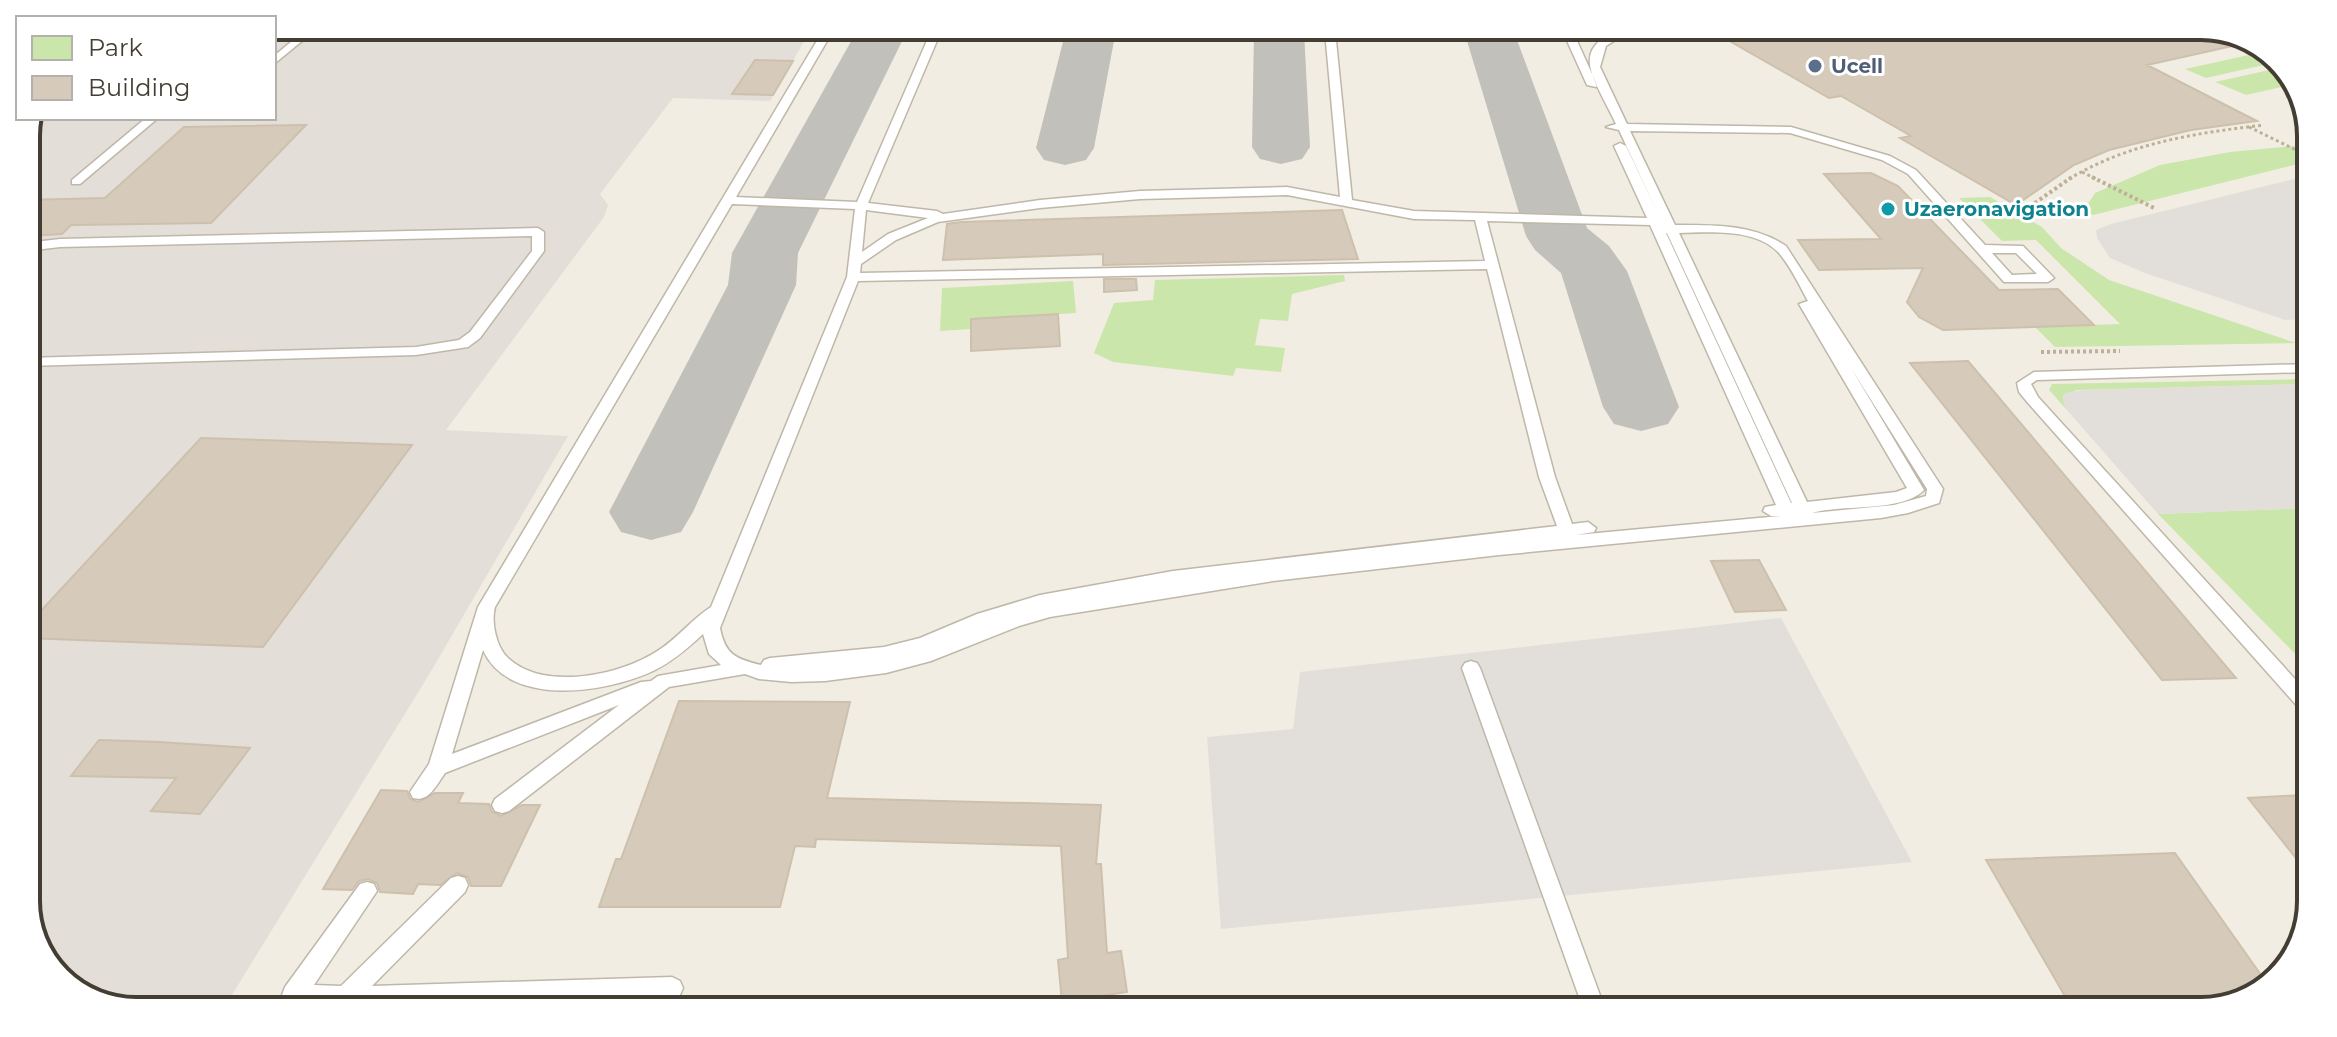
<svg xmlns="http://www.w3.org/2000/svg" width="2337" height="1037" viewBox="0 0 2337 1037" font-family="Montserrat,sans-serif">
<rect width="100%" height="100%" fill="#f1ede3"/>
<path fill="#e3ded8" d="M274 27 811 29 770 101 673 98 600 194 608 205 604 217 446 430 568 436 430 673 227 1003 93 1002 45 963 26 909V129L31 118H274Z"/>
<path fill="#cbe6ab" d="M2258 53 2277 62 2206 78 2185 69Z
M2283 67 2292 74 2295 84 2246 95 2215 82Z
M2293 146 2311 151 2310 161 2093 215 2084 210 2095 193 2160 165 2230 152Z
M1990 197 2042 227 2061 248 2109 280 2296 343 2055 347 2035 327 2120 324 2036 240 2002 241 1959 198Z
M1344 275 1345 281 1292 294 1288 321 1260 319 1255 345 1285 348 1281 372 1236 368 1233 376 1113 362 1094 353 1114 303 1153 300 1155 280Z
M1073 281 1076 313 972 319 971 329 940 331 942 288Z
M2308 379V384L2077 390 2063 396 2066 409 2049 390 2052 384Z
M2307 508 2305 664 2158 514Z"/>
<path fill="#e2dfdb" d="M2310 175 2309 319 2285 320 2145 273 2110 258 2097 238 2096 230 2111 224Z
M2308 384 2307 508 2158 514 2066 409 2063 400 2065 393 2083 390Z
M1781 618 1912 862 1221 929 1207 737 1293 729 1300 672Z"/>
<g fill="none" stroke-linecap="round" stroke-linejoin="round">
<path fill="#c2c0bb" fill-rule="evenodd" d="M858 29H908L798 253 796 285 693 512 681 532 651 540 621 532 609 512 728 285 732 253Z
M1066 30H1116L1094 148 1086 160 1065 165 1044 160 1036 148Z
M1254 31H1304L1310 147 1302 159 1281 164 1260 159 1252 147Z
M1464 31 1514 32 1587 228 1609 246 1627 271 1679 407 1668 424 1641 431 1614 424 1603 407 1561 273 1535 250 1526 236Z"/>
</g>
<path fill="#d6cbbb" stroke="#cdc0ac" stroke-width="2" d="M1768 33 2236 34 2237 45 2147 65 2257 121 2191 130 2109 150 2074 165 2016 205 1900 138 1911 136 1841 96 1829 98 1728 40Z
M755 60 793 61 773 95 732 94Z
M306 125 211 223 71 225 62 234 26 236V200L105 198 184 127Z
M1871 173 1898 186 1999 290 2058 289 2094 325 1943 330 1919 317 1907 302 1923 268 1819 270 1798 240 1881 239 1824 174Z
M1342 210 1358 259 1103 265V254L943 260 947 224 961 222Z
M1104 279H1136L1137 290 1104 292Z
M1058 314 1060 346 971 351V319Z
M1968 361 2236 678 2162 680 1910 363Z
M201 438 412 445 263 647 26 638V627Z
M1759 560 1786 610 1735 612 1711 561Z
M679 701 850 702 827 798 1101 805 1096 864H1101L1107 953 1121 951 1127 992 1062 1002 1058 960 1068 958 1061 846 816 839 815 847 795 846 780 907H599L616 859H621Z
M99 740 159 742 250 748 200 814 151 811 176 778 71 776Z
M381 790 407 791 410 799 418 802 435 793H463L458 803 489 804 492 812 501 816 522 805H540L501 886H471L468 877 457 873 440 885 418 884 413 894 380 892 377 883 368 879 359 881 352 890 323 889Z
M2304 795V825L2303 867 2248 798Z
M2175 853 2268 985 2262 993 2202 1011 2073 1010 1986 860Z"/>
<g fill="none" stroke-linecap="round" stroke-linejoin="round">
<defs>
<path id="lane" d="M309 27H319L274 64V56Z
M824 29H834L736 197 857 202 932 29H942L868 203 937 211 943 214 1040 200 1140 191 1287 187 1340 197 1325 31H1335L1352 200 1414 211 1647 218 1614 146 1620 143 1626 146 1660 218 1619 130 1606 127 1616 124C1609 108 1592 81 1590 65 1587 43 1609 32 1628 32L1606 46 1600 67 1627 124 1791 127 1890 156 1916 170 1985 245 2023 246 2054 278 2048 282H2004L1908 174 1882 160 1790 133 1630 131 1675 225C1714 225 1753 224 1786 246L1943 489 1939 503 1908 513 1881 518 1499 555 1273 581 1050 617 1019 626 931 661 886 673 825 681 791 682 759 679 745 674 669 687 509 811 502 813 495 811 492 805 495 799 619 705 445 773C437 784 429 803 413 798L410 792 429 764 478 607ZM1287 195 1414 219 1475 220 1485 261 860 273 861 264 896 240 938 222 1040 208 1140 199ZM732 204 855 209 847 277 711 607C693 618 678 638 659 650 622 675 544 692 508 658 496 647 491 622 495 607ZM866 210 928 218 888 234 862 252ZM1487 221 1650 225 1776 505 1765 507 1763 511 1771 516H1781L1576 535 1594 532 1596 528 1588 522 1572 524 1555 477ZM1666 233H1667L1792 503H1791ZM1679 233C1708 232 1755 228 1778 252 1790 265 1799 285 1808 301L1799 304 1907 488 1896 492 1807 502ZM1992 253H2016L2037 274 2012 275ZM1487 269 1539 477 1557 526 1173 571 1040 595 977 614 920 638 884 647 770 658 764 660 761 665C735 659 725 654 720 628L858 281ZM1851 368 1927 489 1926 496 1894 505 1812 513C1840 504 1902 513 1924 490ZM703 634 709 654 721 665 658 676 651 681 641 682 452 754 483 650C509 708 606 693 653 671 672 662 688 648 703 634Z
M1563 32H1573L1597 85 1596 87 1587 85Z
M146 118H158L80 184H72V180Z
M538 228 544 232V251L480 338 468 347 416 355 26 366V358L416 347 459 340 470 332 532 251V236L60 247 26 251V243L60 239Z
M2308 364V372L2037 380 2031 384 2038 397 2305 690V709L2298 707 2028 403 2019 392 2017 383 2034 372Z
M1471 661 1477 663 1480 668 1605 1009 1583 1008 1462 668 1465 663Z
M458 876 465 878 468 885 465 892 372 986 672 977 680 981 683 988 680 995 672 999 474 1004 279 1003 285 987 360 884 367 882 374 884 377 891 314 985 341 986 451 878Z"/>
</defs>
<use href="#lane" stroke="#bfb7a8" stroke-width="3"/>
<path stroke="#beb097" stroke-width="3" stroke-dasharray="3 3" stroke-linecap="butt" d="M2249 127 2294 149 2311 153
M2082 172 2096 179
M2069 179C2128 143 2196 133 2264 125"/>
<path stroke="#beb097" stroke-width="4" stroke-dasharray="3 3" stroke-linecap="butt" d="M2092 177 2156 209
M2025 210 2072 177
M2041 352 2120 351"/>
<use href="#lane" fill="#fff" fill-rule="evenodd"/>
</g>
<circle fill="#5c6f8a" stroke="#fff" stroke-width="3" cx="1815" cy="66" r="8"/>
<circle fill="#0f9aa8" stroke="#fff" stroke-width="3" cx="1888" cy="209" r="8"/>
<g text-anchor="middle" dominant-baseline="central" stroke-width="6" stroke-linejoin="round" paint-order="stroke">
<g font-size="20" font-weight="bold" fill="#4e5e75" stroke="#fff" text-anchor="start">
<text x="1831" y="66">Ucell</text>
</g>
<g font-size="20" font-weight="bold" fill="#0d838f" stroke="#fff" text-anchor="start">
<text x="1904" y="209">Uzaeronavigation</text>
</g>
</g>
<path d="M0 0H2337V1037H0ZM136 40H2201A96 96 0 0 1 2297 136V901A96 96 0 0 1 2201 997H136A96 96 0 0 1 40 901V136A96 96 0 0 1 136 40Z" fill="#fff" fill-rule="evenodd"/>
<path fill="none" stroke="#433d33" stroke-width="4" d="M136 40H2201A96 96 0 0 1 2297 136V901A96 96 0 0 1 2201 997H136A96 96 0 0 1 40 901V136A96 96 0 0 1 136 40Z"/>
<rect x="16" y="16" width="260" height="104" fill="#ffffff" stroke="#b4b1ad" stroke-width="2"/>
<rect x="32" y="36" width="40" height="24" fill="#cbe6ab" stroke="#b4b1ad" stroke-width="2"/>
<text x="88" y="56" font-size="24" fill="#433d33">Park</text>
<rect x="32" y="76" width="40" height="24" fill="#d6cbbb" stroke="#b4b1ad" stroke-width="2"/>
<text x="88" y="96" font-size="24" fill="#433d33">Building</text>
</svg>
